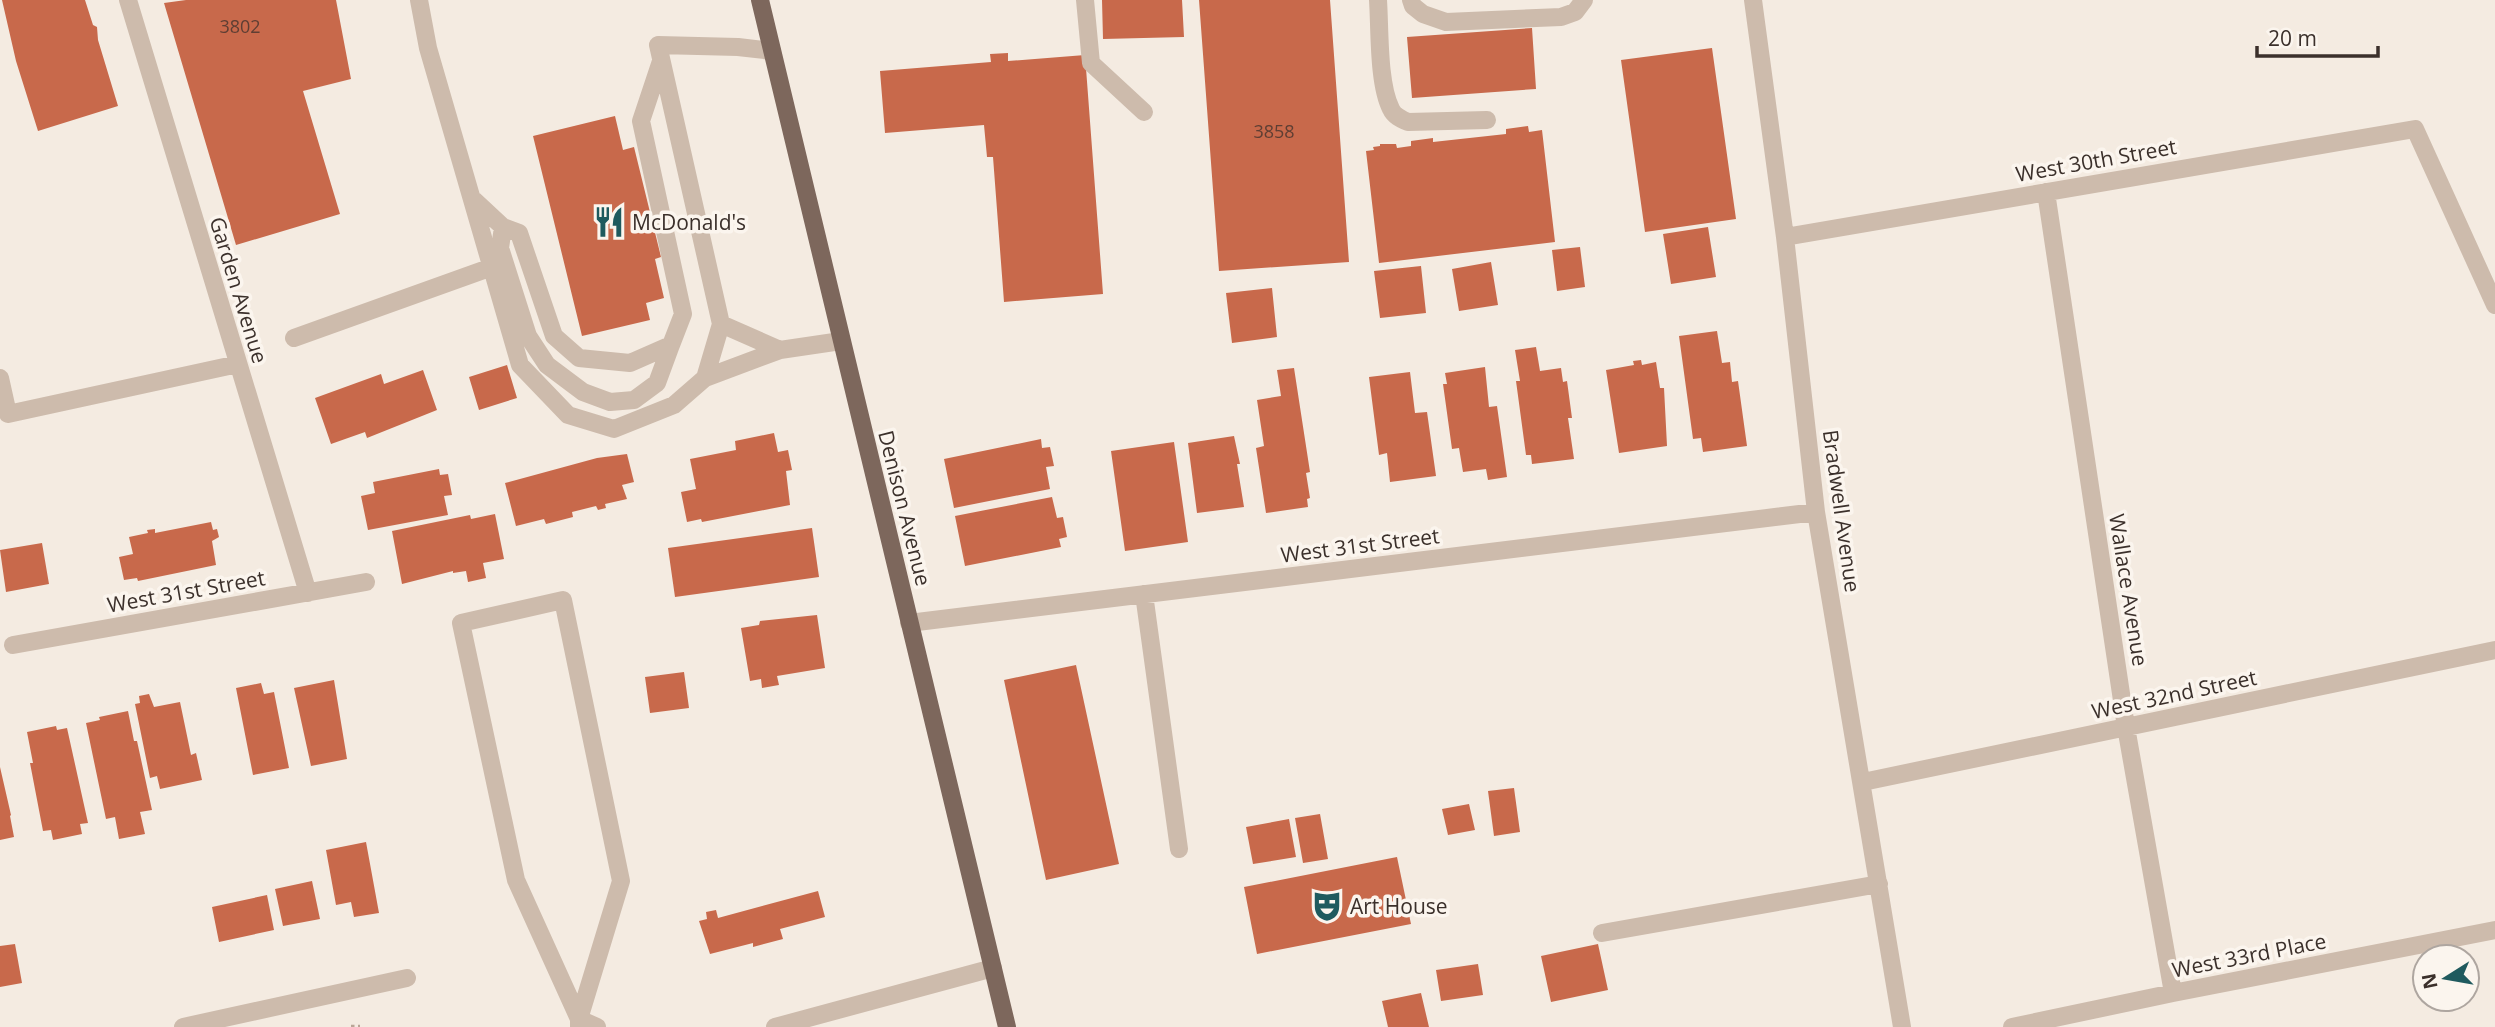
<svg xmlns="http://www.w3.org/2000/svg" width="2495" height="1027" viewBox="0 0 2495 1027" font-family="'Open Sans',sans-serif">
<rect width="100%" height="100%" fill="#f4ebe1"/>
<path fill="#c8694b" d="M2 0H85L93 25 97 27 98 40 118 106 38 131 16 61Z
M186 0H336L351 79 303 91 340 214 236 245 164 3Z
M1102 0H1182L1184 37 1103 39Z
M1199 0H1330L1349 262 1219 271Z
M1532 28 1536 89 1412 98 1407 37Z
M1712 48 1736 219 1645 232 1621 60Z
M1008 53V61L1085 55 1103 294 1004 302 993 157H987L984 125 885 133 880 71 991 62 990 54Z
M615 116 623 150 634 147 661 257 655 259 664 298 646 303 650 320 582 336 533 136Z
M1528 126 1529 132 1542 130 1555 242 1379 263 1366 151 1374 150 1373 147 1380 146V144H1396L1397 148 1411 146V141L1433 138V142L1506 134V129Z
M1708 227 1716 277 1671 284 1663 234Z
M1580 247 1585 287 1557 291 1552 250Z
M1491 262 1498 305 1459 311 1452 269Z
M1421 266 1426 313 1380 318 1374 271Z
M1272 288 1277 337 1232 343 1226 293Z
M1717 331 1722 363 1730 362 1732 382 1738 381 1747 446 1703 452 1701 438 1693 439 1679 336Z
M1536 347 1540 371 1561 368 1563 382 1567 381 1572 418H1568L1574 459 1532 464 1531 455H1526L1516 381H1520L1515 350Z
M1641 360 1642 365 1656 362 1660 388H1664L1667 446 1619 453 1606 370 1634 365 1633 361Z
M507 365 517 398 479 410 469 377Z
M1485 367 1489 407 1497 406 1507 477 1488 480 1486 469 1463 472 1459 448 1452 449 1443 384H1447L1445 373Z
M1294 368 1310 472 1306 473 1310 498 1307 499 1308 507 1266 513 1256 448 1264 446 1257 400 1281 396 1277 370Z
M423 370 437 410 367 438 365 432 331 444 315 398 381 374 384 384Z
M1410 372 1415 413 1427 412 1436 476 1390 482 1387 453 1379 455 1369 377Z
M774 433 778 452 788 450 792 470 786 471 790 505 702 522 701 519 687 522 681 492 696 489 690 459 736 450 735 441Z
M1234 436 1240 464H1237L1244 507 1197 513 1188 443Z
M1041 439 1042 448 1050 447 1054 466 1046 467 1050 489 954 508 944 459Z
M1174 442 1188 542 1125 551 1111 451Z
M627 454 634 482 622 485 627 499 605 504 606 508 598 510 596 506 572 512 573 517 546 524 544 519 516 526 505 483 597 458Z
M439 469 440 475 448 474 452 495 444 496 448 515 368 530 361 496 375 493 373 482Z
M1052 497 1057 518 1063 517 1067 537 1059 539 1061 547 965 566 955 516Z
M495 514 504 559 483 563 486 578 468 582 466 571 453 573V571L402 584 392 531 470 515 471 519Z
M211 522 213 530 217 529 219 537 212 541 216 565 138 581 137 578 124 580 119 557 133 554 129 537 148 533 147 530 155 529V533Z
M812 528 819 577 675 597 668 548Z
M42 543 49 584 6 592 0 550Z
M817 615 825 668 777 676 779 685 762 688 761 679 750 681 741 628 759 625 760 621Z
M1076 665 1119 864 1046 880 1004 680Z
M684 672 689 708 650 713 645 677Z
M334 680 347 759 311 766 294 688Z
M261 683 264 694 274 692 289 768 253 775 236 688Z
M149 694 154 707 180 702 191 755 196 753 202 780 160 789 157 776 150 778 135 704 140 703 139 696Z
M128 711 134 741H137L152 810 140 812 145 834 119 839 115 817 106 819 86 723 100 720 99 717Z
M56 726 57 730 67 728 88 823 80 824 82 834 53 840 51 830 43 831 30 763H33L27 732Z
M0 767 11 815 10 816 14 837 0 840Z
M1514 788 1520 832 1494 836 1488 791Z
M1469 804 1475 830 1448 835 1442 809Z
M1320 814 1328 859 1303 863 1295 818Z
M1289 819 1296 857 1253 864 1246 827Z
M366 842 379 913 354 917 351 902 336 905 326 850Z
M1397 857 1411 924 1257 954 1244 887Z
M312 881 320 919 283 926 275 889Z
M818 891 825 917 780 929 783 939 753 947V943L710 954 699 921 707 919 706 912 716 910 718 918Z
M267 895 274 930 219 942 212 907Z
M15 944 22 983 0 987V946Z
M1598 944 1608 990 1551 1002 1541 956Z
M1478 964 1483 995 1441 1001 1436 970Z
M1421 993 1429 1027H1388L1382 1001Z"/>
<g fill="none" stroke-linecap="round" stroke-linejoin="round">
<path stroke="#b9a596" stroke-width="4.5" stroke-dasharray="3.5 3.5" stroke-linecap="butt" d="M351 1027H360"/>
<path stroke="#cdbbac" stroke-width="18" d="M128 0 308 593
M419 0 428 48 520 365 568 415 614 429 674 405 705 378 780 350 841 341
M1085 0 1091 63 1144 112
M1378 0C1380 29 1378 84 1391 109 1394 116 1401 119 1408 122L1487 120
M1411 0 1413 6 1423 14 1446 22 1561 17 1575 12 1584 0
M1753 0 1785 237 1816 512 1902 1027
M2046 192 2126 727 2173 993
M474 200 503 227 519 233 554 336 579 358 630 363 671 345 683 314 641 121 661 61
M503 227 500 248 528 336 547 365 583 392 610 402 634 400 657 383 671 345
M1785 237 2415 129 2495 305
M721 324 780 350
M294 338 492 267
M0 378 8 414 238 364
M705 378 721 324 658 45 738 47 772 51
M1144 594 1179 849
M909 623 1816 512
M13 645 366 582
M1863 782 2495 650
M1602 933 1879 884
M183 1027 407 978
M579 1027V1019L621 881 563 600 461 623 516 880 579 1019 597 1027
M775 1027 993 968
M2012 1027 2173 993 2495 930"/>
<path stroke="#7d675c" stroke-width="18" d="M760 0 1007 1027"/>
</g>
<defs>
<symbol id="restaurant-bare" viewBox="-9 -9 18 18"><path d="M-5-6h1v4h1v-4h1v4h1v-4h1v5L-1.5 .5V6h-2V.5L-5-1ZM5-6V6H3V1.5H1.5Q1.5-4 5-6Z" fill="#1f5a5e" stroke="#fbf5ee" stroke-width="2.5" paint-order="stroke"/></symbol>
<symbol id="theatre-bare" viewBox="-9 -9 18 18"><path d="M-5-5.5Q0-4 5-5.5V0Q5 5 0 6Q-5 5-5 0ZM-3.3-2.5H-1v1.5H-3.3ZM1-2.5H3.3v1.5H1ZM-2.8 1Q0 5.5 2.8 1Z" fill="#1f5a5e" stroke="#fbf5ee" stroke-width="2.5" paint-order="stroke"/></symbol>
</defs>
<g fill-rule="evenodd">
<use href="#restaurant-bare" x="587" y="200" width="44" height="44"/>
<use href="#theatre-bare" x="1305" y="884" width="44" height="44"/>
</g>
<g text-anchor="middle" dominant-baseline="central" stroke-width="7" stroke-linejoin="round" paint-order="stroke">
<g font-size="18" fill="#5e3e33">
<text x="240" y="26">3802</text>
<text x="1274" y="131">3858</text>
</g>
<g font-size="21" fill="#3b302b" stroke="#fbf5ee">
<text transform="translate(2096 160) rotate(-10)">West 30th Street</text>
<text transform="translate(239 290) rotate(73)">Garden Avenue</text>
<text transform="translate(905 508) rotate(76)">Denison Avenue</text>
<text transform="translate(1842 511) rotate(82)">Bradwell Avenue</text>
<text transform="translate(1360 545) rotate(-7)">West 31st Street</text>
<text transform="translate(2129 590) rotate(81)">Wallace Avenue</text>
<text transform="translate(186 591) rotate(-10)">West 31st Street</text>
<text transform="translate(2174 694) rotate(-12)">West 32nd Street</text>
<text transform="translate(2249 955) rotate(-11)">West 33rd Place</text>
</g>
<g font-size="21" fill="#3b302b" stroke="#fbf5ee" text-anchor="start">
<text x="632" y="222">McDonald's</text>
<text x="1350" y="906">Art House</text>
</g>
</g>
<g transform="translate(2446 978) rotate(259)"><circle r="33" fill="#fbf5ee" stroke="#aea6a0" stroke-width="2"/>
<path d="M0-5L12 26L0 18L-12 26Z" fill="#1f5a5e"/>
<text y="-10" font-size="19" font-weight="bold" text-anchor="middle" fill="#3b302b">N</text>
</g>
<path d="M2257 46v10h121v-10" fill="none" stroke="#3b302b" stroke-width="3.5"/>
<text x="2268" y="46" font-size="21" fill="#3b302b" stroke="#fbf5ee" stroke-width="5" paint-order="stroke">20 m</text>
</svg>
